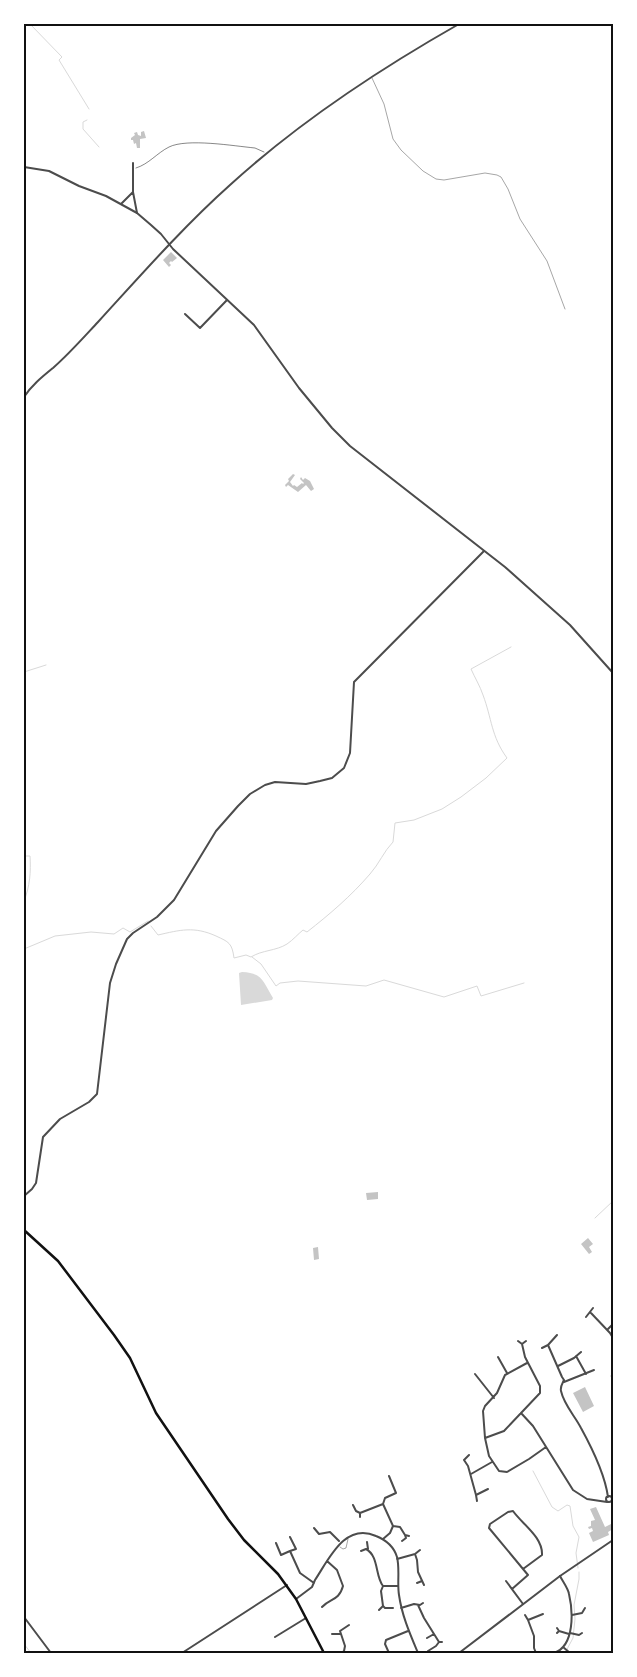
<svg xmlns="http://www.w3.org/2000/svg" width="637" height="1677" viewBox="0 0 637 1677" font-family="'Open Sans',sans-serif">
<rect width="100%" height="100%" fill="#fff"/>
<path fill="#d9d9d9" d="M242 972C263 973 263 982 273 998L272 1000 241 1005 239 973Z"/>
<g fill="none" stroke-linecap="round" stroke-linejoin="round">
<path stroke="#d9d9d9" stroke-width="1" d="M30 24 62 57 59 60 89 109
M87 120 83 122V129L99 147
M24 672 46 665
M24 901C30 886 31 872 30 856H24
M151 926 158 935C180 930 194 926 216 936 229 942 232 943 234 958L246 955 251 957C262 950 276 951 287 944 293 940 298 934 303 930L307 932C330 914 351 896 370 874 379 864 384 851 393 842L395 823 414 820 442 809 461 797 486 778 507 758C491 736 492 719 483 695 480 686 475 678 471 669L511 647
M24 949 55 936 91 932 114 934 123 928 130 932 148 921
M252 957 261 964 276 986 280 983 298 981 366 986 384 980 444 997 477 986 481 996 524 983
M595 1218 613 1201
M533 1471 552 1507 558 1511 567 1505 570 1506 573 1526 579 1537 576 1553 578 1568
M24 1644 31 1653
M565 1653 573 1638 575 1619 574 1605 579 1579V1572"/>
</g>
<path fill="#c4c4c4" d="M144 131 146 138 140 139V148H137L136 143 134 144 133 140H131V138L135 135 134 133 137 132 138 135 141 136V132Z
M171 252 177 258 172 262 171 261 169 263 171 265 169 267 163 260Z
M293 474 295 475 290 482 293 486 294 485 297 487 302 483 303 484 304 483 300 479 301 477 303 480 305 478 310 481 314 489 311 491 306 485 298 492 288 485 286 487 285 485 289 481 288 479Z
M378 1192V1199L367 1200 366 1193Z
M588 1238 593 1244 589 1247 592 1252 589 1254 581 1244Z
M318 1247 319 1259 314 1260 313 1248Z
M585 1387 594 1406 583 1412 573 1393Z
M596 1507 605 1527 613 1523V1529L608 1532 609 1535 593 1542 589 1533 593 1531 592 1528 589 1529 588 1527 591 1526V1521L595 1520 590 1509Z"/>
<g fill="none" stroke-linecap="round" stroke-linejoin="round">
<path stroke="#111" stroke-width="0.5" d="M136 168C149 164 157 153 169 147 187 138 234 146 255 148L264 152
M611 1376H613"/>
<path stroke="#4c4c4c" stroke-width="0.5" d="M372 78 384 104 393 139 401 150 423 171 436 179 444 180 485 173 497 175 501 177 508 189 520 219 547 261 565 309
M340 1547 343 1549 346 1548 348 1539"/>
<path stroke="#4c4c4c" stroke-width="2" d="M133 163V192L137 213
M121 204 133 192
M185 314 200 328 227 300
M24 1196 32 1189 36 1183 43 1137 60 1119 89 1102 97 1094 110 983 116 964 127 939 133 933 157 917 174 900 216 831 238 806 250 794 265 785 275 782 306 784 320 781 332 778 344 768 350 753 354 682 484 551
M591 1313 610 1333 613 1338
M586 1317 593 1308
M608 1329 613 1324
M518 1341 522 1344 526 1341
M548 1345 557 1335
M542 1348 548 1345 562 1377 564 1380C562 1384 560 1387 561 1391 564 1405 575 1416 581 1428 592 1448 605 1475 608 1497
M576 1356 586 1374
M498 1357 507 1373
M527 1363 505 1375 497 1393 485 1406 483 1411 485 1438 489 1456 499 1471 507 1472 529 1459 546 1447
M558 1366 574 1358 581 1352
M475 1374 494 1398
M564 1382 594 1370
M521 1413 533 1426 573 1490 587 1499 607 1502
M485 1438 504 1431 540 1393V1386L525 1357 522 1344
M469 1455 464 1460 468 1466 476 1495 488 1489
M471 1474 492 1462
M476 1495 477 1501
M606 1499a3 3 0 1 1 6 0a3 3 0 1 1-6 0Z
M353 1505 356 1511 360 1513
M360 1517V1513L383 1504
M393 1526 400 1527 405 1535 409 1536
M314 1528 319 1534 330 1532 339 1541
M383 1539 390 1533 393 1526 383 1504 385 1498 396 1493 389 1476
M402 1541 406 1538 405 1535
M367 1542 368 1549
M276 1543 281 1555 290 1551 300 1573 314 1583
M290 1551 296 1549 290 1537
M361 1551 366 1549C379 1556 375 1576 383 1586L381 1591 383 1606 379 1610
M415 1554 420 1550
M397 1559 415 1554 417 1560 418 1572 424 1585
M506 1581 523 1604
M417 1583 422 1581
M383 1586H398
M512 1589 528 1575 489 1528 490 1524 508 1512 513 1511C522 1524 543 1537 542 1555L523 1569
M296 1599 312 1587 315 1580C329 1559 345 1522 376 1536 386 1540 394 1547 397 1557 400 1569 397 1583 399 1595 402 1616 410 1634 418 1653
M418 1605 424 1618 439 1642H442
M383 1606 385 1608H393
M322 1607C330 1598 339 1601 343 1586L337 1570 327 1561
M401 1608 414 1604 420 1605 423 1603
M525 1615 528 1620
M572 1615 582 1613 585 1608
M557 1628 559 1631 557 1633
M559 1631 569 1634
M570 1633 579 1635 582 1633
M332 1634H341
M275 1637 306 1618
M427 1638 434 1634
M563 1647 570 1653
M428 1651 436 1646 439 1642
M182 1653 287 1585
M341 1653 344 1651 345 1646 340 1631 349 1625
M389 1653 385 1644 386 1640 408 1631
M536 1653 534 1648V1636L528 1620 543 1614
M554 1653C575 1646 573 1611 569 1594 568 1588 563 1582 560 1576"/>
<path stroke="#4c4c4c" stroke-width="2" d="M24 167 49 171 79 186 106 196 137 213 151 225 161 234 173 249 254 325 299 388 332 428 350 446 505 567 570 625 613 673
M24 397C32 385 42 377 53 368 69 354 84 337 98 322 141 275 183 227 230 185 299 122 378 70 459 24
M24 1617 51 1653
M459 1653 560 1576 613 1540"/>
<path stroke="#111" stroke-width="2.5" d="M24 1230 58 1261 114 1335 130 1358 156 1413 228 1519 244 1540 278 1574 296 1599 324 1653"/>
</g>
<rect width="637" height="1677" fill="none" stroke="#ffffff" stroke-width="50"/>
<rect x="25" y="25" width="587" height="1627" fill="none" stroke="#111" stroke-width="2"/>
</svg>
